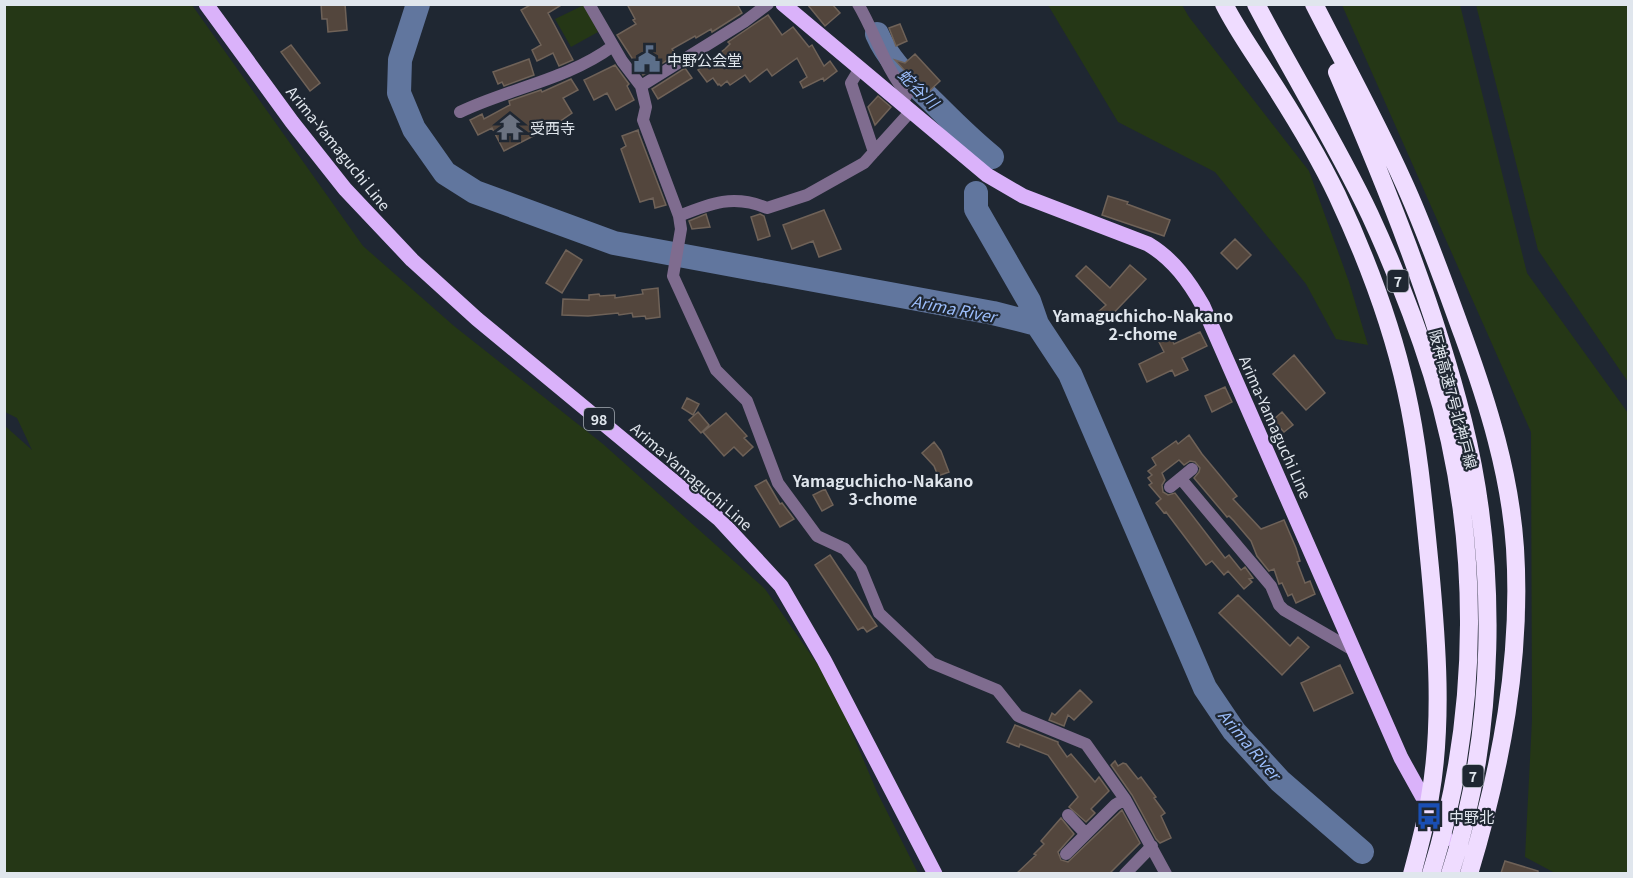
<svg xmlns="http://www.w3.org/2000/svg" width="1633" height="878" viewBox="0 0 1633 878" font-family="Georgia,'Noto Sans JP',serif">
<rect width="100%" height="100%" fill="#1f2732"/>
<path fill="#253716" d="M5 5H192L363 246 454 326 603 444 765 589 832 685 877 792 918 873H5L4 425 32 450 17 418 5 412Z
M584 5 598 32 571 47 555 19Z
M1048 5H1182L1189 17 1309 171 1349 282 1368 345 1336 339 1306 284 1215 172 1118 122Z
M1342 5H1460L1527 273 1628 413V873H1555L1525 857 1532 720 1531 432Z
M1476 5H1628V382L1538 250Z"/>
<g fill="none" stroke-linecap="round" stroke-linejoin="round">
<path stroke="#61769e" stroke-width="24" d="M418 4 400 60 399 93 414 129 445 173 475 192 614 243 993 313 1037 324 1070 374 1205 688 1234 731 1280 781 1362 852
M877 34C890 64 914 83 937 106 955 124 972 141 992 157
M976 193V209L1029 301 1037 324"/>
</g>
<path fill="#53463d" stroke="#6f6258" stroke-width="1.5" d="M321 4H345L347 30 328 32 327 19H322Z
M532 4H563L548 13 573 60 559 66 553 53 537 61 532 50 541 45 521 10Z
M627 4H737L742 13 712 32 711 29 696 38 695 36 672 49 676 55 643 75 617 35 636 24 633 20 635 19Z
M807 4H832L840 13 825 26Z
M768 15 782 35 793 27 809 47 812 45 824 66 830 61 837 71 824 81 823 78 803 88 800 82 807 77 797 58 772 76 767 69 750 82 745 75 730 85 727 81 721 86 719 84 718 85 713 78 707 82 698 70 725 49 730 44 728 42Z
M900 24 907 41 896 46 889 28Z
M291 45 320 83 310 91 281 52Z
M915 54 940 81 926 94 895 60 905 63Z
M529 59 534 75 504 86 502 82 498 84 493 72Z
M615 65 629 84 627 86 634 100 616 110 607 93 594 100 584 80Z
M685 68 692 78 658 99 652 89Z
M571 79 578 90 563 98 572 113 553 126 504 151 492 128 478 135 470 120 482 114 484 119 510 105 509 101 541 90 542 92Z
M878 96 891 107 875 125 868 107Z
M638 130 639 134 666 205 655 208 653 198 640 202 621 149 626 146 622 136Z
M1108 196 1128 202 1127 204 1170 220 1164 236 1102 215Z
M824 210 841 249 819 257 813 241 792 249 783 225Z
M706 214 710 227 692 229 689 221Z
M760 214 764 216 770 236 758 240 751 217Z
M1235 239 1251 255 1237 269 1221 253Z
M566 250 582 260 562 293 546 283Z
M1130 265 1146 279 1106 321 1098 312 1106 305 1076 276 1086 266 1110 288Z
M658 288 660 317 646 319 645 316 633 317 632 313 619 315 618 313 588 316 562 315 563 299 589 300V295L599 294 600 296 615 295V298L643 294 642 290Z
M1168 331 1174 344 1200 332 1207 346 1182 358 1188 370 1175 376 1172 370 1147 382 1139 364 1164 352 1156 336Z
M1294 355 1325 393 1306 410 1273 374Z
M1225 387 1232 402 1212 412 1205 396Z
M687 398 699 404 693 415 682 408Z
M698 412 709 425 701 433 689 420Z
M1282 412 1293 425 1284 432 1273 420Z
M726 413 747 436 744 438 753 447 743 456 734 447 724 456 703 432Z
M1189 435 1202 454 1237 496 1233 499 1261 529 1284 520 1296 548 1300 561 1297 562 1305 583 1310 581 1315 594 1296 603 1292 594 1288 596 1282 583 1279 584 1274 569 1269 571 1257 556 1251 541 1234 521 1229 516 1227 517 1194 478 1199 472 1200 468 1195 462 1190 461 1184 465 1179 460 1162 473 1165 480 1162 485 1163 492 1168 495 1175 493 1225 558 1229 555 1241 570 1245 567 1253 578 1249 579 1252 582 1244 589 1228 571 1224 575 1212 561 1206 565 1166 512 1164 513 1156 503 1161 499 1149 485 1152 483 1148 478 1152 475 1148 471 1156 465 1152 458 1176 441 1178 444Z
M934 442 941 451 949 472 938 476 934 466 922 453Z
M766 480 780 504 782 503 794 519 780 527 755 486Z
M825 489 833 505 822 511 813 495Z
M830 555 877 626 867 632 863 627 858 630 815 565Z
M1238 595 1290 646 1298 637 1309 647 1282 675 1219 613Z
M1340 665 1353 693 1314 711 1301 683Z
M1080 690 1092 702 1074 720 1068 715 1064 726 1049 720 1052 713 1055 715Z
M1015 725 1058 742V744L1067 757 1071 754 1095 782 1099 777 1109 791 1091 809 1095 813 1086 822 1069 807 1078 797 1048 755 1020 744 1019 747 1007 742Z
M1115 761 1118 766 1123 763 1126 764 1138 779 1141 777 1156 797 1154 798 1165 813 1161 816 1171 838 1160 843 1156 839 1132 795 1111 765Z
M1122 810 1140 843 1110 873H1017L1036 855 1034 854 1044 844 1041 841 1061 818 1074 834 1058 852 1061 860 1068 862Z
M1505 861 1538 871V873H1501Z"/>
<g fill="none" stroke-linecap="round" stroke-linejoin="round">
<path stroke="#7f6c8f" stroke-width="12" d="M589 4 622 61 641 86 646 107 643 120 679 216 681 229 673 276 716 370 747 401 778 483 817 536 845 549 861 569 879 613 932 663 997 690 1018 716 1086 744 1125 799 1166 874
M858 4C876 34 884 67 907 94L902 103
M860 68 851 83 874 152
M641 86 744 22 768 4
M460 112C510 88 567 80 613 46
M679 216C711 203 734 194 767 208L807 195 864 163 911 111
M1181 479 1271 586 1279 605 1284 610 1353 650
M1170 487 1192 469
M1068 815 1086 834
M1066 854 1115 805 1125 799
M1125 874 1152 846"/>
<path stroke="#dab2fa" stroke-width="15" d="M206 4 292 122 345 189 412 260 477 319 719 519 781 586 824 660 935 874
M783 4 987 175 1023 196 1148 244C1173 259 1189 281 1203 306L1401 758 1446 839"/>
<path stroke="#efdcff" stroke-width="18" d="M1224 4C1236 28 1251 49 1265 71 1291 111 1316 151 1337 195 1366 257 1391 322 1406 390 1419 448 1424 508 1430 568 1437 643 1443 723 1430 797 1426 823 1419 848 1412 874
M1256 4C1293 75 1336 143 1370 215 1394 267 1415 320 1432 374 1482 534 1481 714 1431 874
M1314 4C1344 63 1376 121 1403 181 1426 231 1444 283 1463 335 1488 404 1510 474 1515 548 1522 659 1501 768 1469 874
M1337 72C1386 186 1433 301 1463 421 1499 565 1496 733 1450 874"/>
</g>
<defs>
<symbol id="civic-bare" viewBox="-9 -9 18 18"><path d="M-.6-6.5H3V-4.5H.6V-3L4-1V1h2V6H-6V1h2V-1L-.6-3ZM-1.2 2.5V6h2.4V2.5Z" fill="#5c6f8a" stroke="#1f2732" stroke-width="2.5" paint-order="stroke"/></symbol>
<symbol id="temple-bare" viewBox="-9 -9 18 18"><path d="M0-6L5-2H3V0L6.5 2.5H4V6H1.5V3h-3V6H-4V2.5H-6.5L-3 0V-2H-5Z" fill="#6b7280" stroke="#1f2732" stroke-width="2.5" paint-order="stroke"/></symbol>
<symbol id="bus-bare" viewBox="-9 -9 18 18"><path d="M-5-6H5V4H4V6H2V4H-2V6H-4V4H-5ZM-3.5-4V0h7V-4ZM-3.5 1.2v1.5H-2V1.2ZM2 1.2v1.5H3.5V1.2Z" fill="#1a4fb4" stroke="#1f2732" stroke-width="2.5" paint-order="stroke"/></symbol>
</defs>
<g fill-rule="evenodd">
<use href="#civic-bare" x="628" y="40" width="38" height="38"/>
<use href="#temple-bare" x="491" y="108" width="38" height="38"/>
<use href="#bus-bare" x="1410" y="797" width="38" height="38"/>
</g>
<g text-anchor="middle" dominant-baseline="central" stroke-width="4.5" stroke-linejoin="round" paint-order="stroke">
<g fill="#1f2732" stroke="#a6adb5" stroke-width="1.5">
<rect x="1387.5" y="270" width="21" height="22" rx="4.5"/>
<rect x="584" y="408" width="30" height="22" rx="4.5"/>
<rect x="1462.5" y="765" width="21" height="22" rx="4.5"/>
</g>
<g font-size="14" font-weight="bold" fill="#e0e6ed">
<text x="1398" y="281">7</text>
<text x="599" y="419">98</text>
<text x="1473" y="776">7</text>
</g>
<g font-size="15" fill="#e0e6ed" stroke="#1f2732" text-anchor="start">
<text x="667" y="59">中野公会堂</text>
<text x="530" y="127">受西寺</text>
<text x="1449" y="816">中野北</text>
</g>
<g font-size="15" fill="#e0e6ed" stroke="#1f2732">
<text transform="translate(339 148) rotate(51)">Arima-Yamaguchi Line</text>
<text transform="translate(1454 399) rotate(75)">阪神高速7号北神戸線</text>
<text transform="translate(1276 427) rotate(66)">Arima-Yamaguchi Line</text>
<text transform="translate(692 476) rotate(41)">Arima-Yamaguchi Line</text>
</g>
<g font-size="16" font-style="italic" fill="#9cbefc" stroke="#1f2732">
<text transform="translate(919 88) rotate(44)">蛇谷川</text>
<text transform="translate(954 308) rotate(11)">Arima River</text>
<text transform="translate(1250 744) rotate(50)">Arima River</text>
</g>
<g font-size="16" font-weight="bold" fill="#e0e6ed" stroke="#1f2732">
<text x="1143" y="315">Yamaguchicho-Nakano<tspan x="1143" dy="18">2-chome</tspan></text>
<text x="883" y="480">Yamaguchicho-Nakano<tspan x="883" dy="18">3-chome</tspan></text>
</g>
</g>
<rect width="1633" height="878" fill="none" stroke="#e0e6ed" stroke-width="12"/>
</svg>
